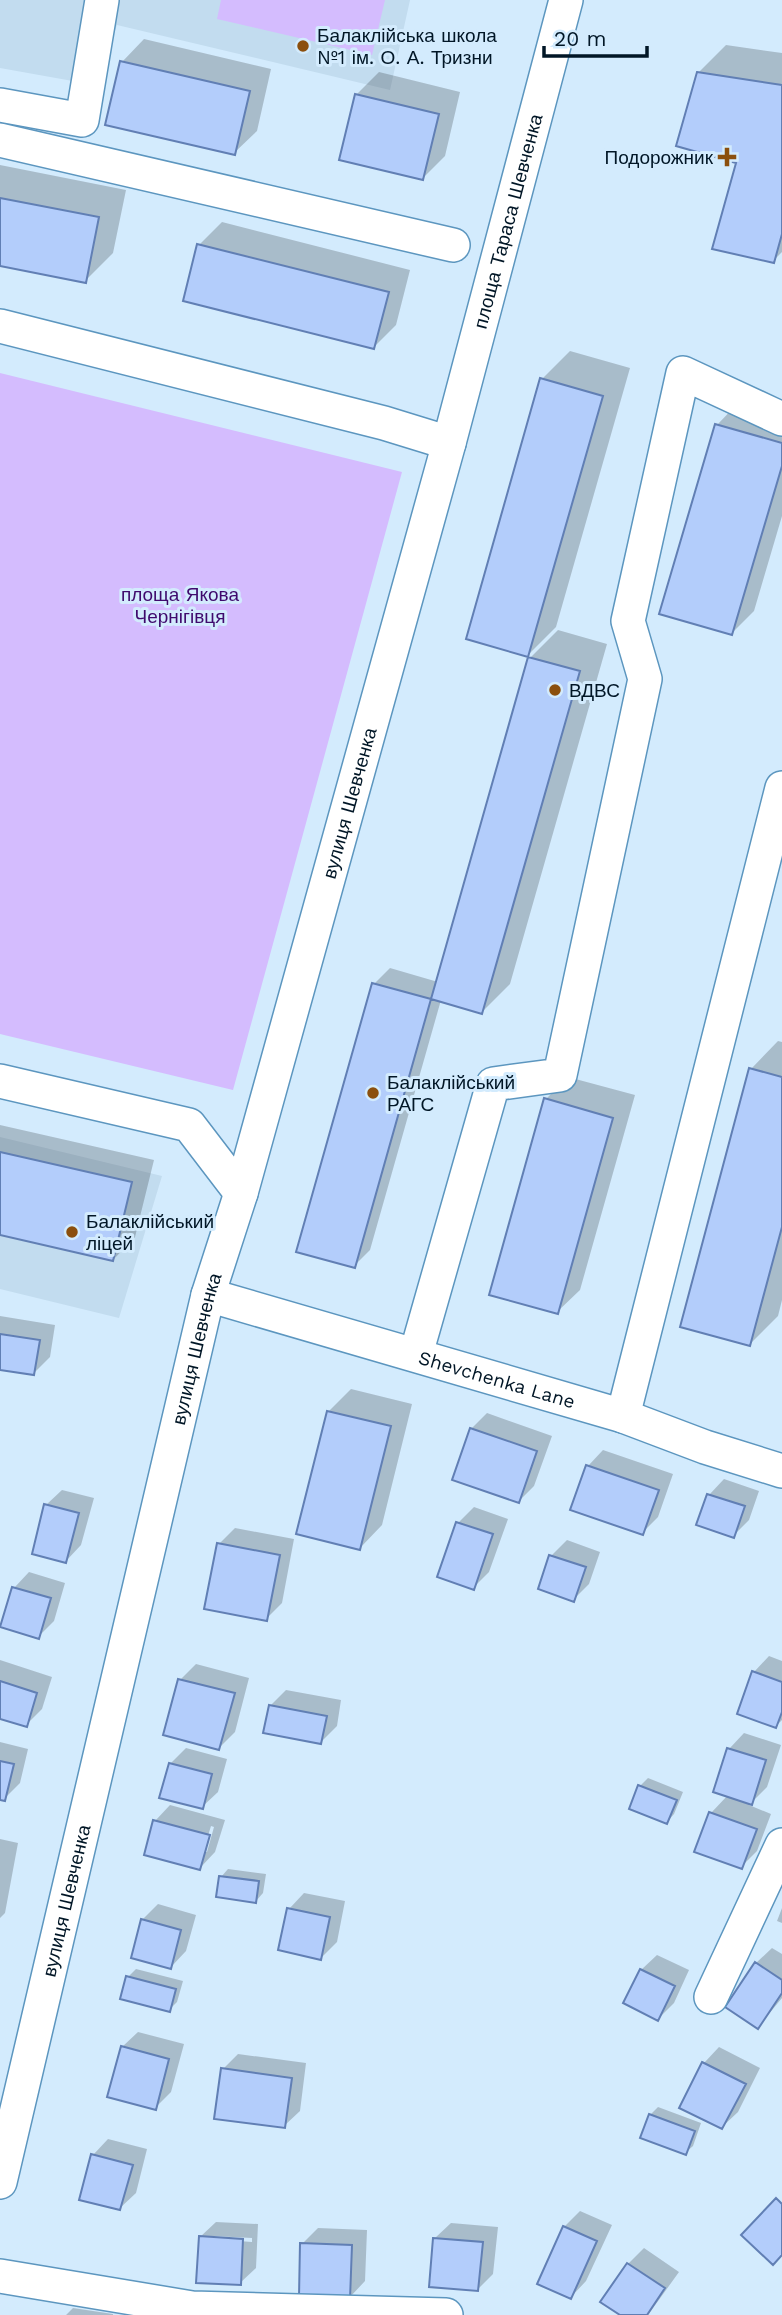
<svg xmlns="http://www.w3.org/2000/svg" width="782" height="2315" viewBox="0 0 782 2315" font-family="'Work Sans',sans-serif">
<rect width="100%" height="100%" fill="#d3ebfd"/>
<path fill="#c2dcef" d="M0 0H410L390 90 117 25 95 85 0 68Z
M0 1137 162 1176 119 1318 0 1289Z"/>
<path fill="#d4bcfe" d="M221 0H385L372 55 217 19Z
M0 373 402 472 233 1090 0 1034Z"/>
<path fill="#0003" fill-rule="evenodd" d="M144 39 271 69 257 131 234 153 122 62Z
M726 45 782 53V252L773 261 738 162 698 73Z
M379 72 460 92 445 156 423 178 356 95Z
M0 165 126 190 113 253 85 281 0 264Z
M222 222 410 270 396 325 374 347 199 245Z
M570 351 630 368 556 627 528 655 542 379Z
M739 402 782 415V516L754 611 732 633 717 425Z
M558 630 607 644 510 984 482 1012 441 1000 370 1250 354 1266 374 984 390 968 438 982 530 658Z
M778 1041 782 1042V1300L778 1316 750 1344 751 1069Z
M568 1077 635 1095 580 1290 557 1312 546 1099Z
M0 1125 154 1160 135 1237 113 1260 0 1234Z
M0 1316 55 1325 50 1357 34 1373 0 1368Z
M351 1389 412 1404 382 1525 360 1548 328 1412Z
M487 1413 552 1436 534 1486 519 1501 471 1429Z
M603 1450 673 1474 658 1517 642 1533 588 1466Z
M724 1479 759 1491 749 1520 733 1536 709 1495Z
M62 1490 94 1498 81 1545 66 1561 46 1505Z
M474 1507 508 1519 489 1572 473 1588 458 1523Z
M235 1528 294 1539 282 1603 266 1619 219 1544Z
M567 1540 600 1552 589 1584 573 1600 551 1556Z
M29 1572 65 1583 54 1621 38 1637 14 1588Z
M769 1656 782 1661V1720L776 1726 754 1672Z
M0 1660 52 1677 42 1709 26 1725 0 1717Z
M196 1664 249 1678 235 1732 219 1748 180 1680Z
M286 1690 341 1700 337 1726 321 1742 270 1706Z
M744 1733 781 1745 767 1787 749 1805 771 1814 757 1851 741 1867 711 1813 728 1795 729 1749Z
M0 1742 28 1749 20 1783 4 1799 0 1798Z
M186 1748 227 1759 218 1792 202 1807 170 1764Z
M648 1778 683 1792 674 1814 667 1822 640 1786Z
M170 1805 225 1820 215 1852 200 1868 155 1821ZM211 1826 214 1827 207 1852H203Z
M0 1839 18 1843 5 1913 0 1918Z
M228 1869 266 1874 263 1893 256 1901 221 1877Z
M304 1893 345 1901 337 1942 321 1958 289 1909Z
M158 1904 196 1915 186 1951 171 1967 142 1920Z
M782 1908V1923L777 1921Z
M772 1948 782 1954V1998L758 2027 756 1963Z
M657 1955 689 1970 674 2003 658 2019 641 1970Z
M136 1969 183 1981 177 2002 169 2010 128 1977Z
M138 2032 184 2044 171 2092 155 2108 122 2047Z
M719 2047 760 2068 738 2112 722 2127 704 2063Z
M238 2054 306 2063 300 2111 284 2126 223 2069Z
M658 2107 701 2123 693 2146 685 2153 642 2137 651 2114Z
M108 2139 147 2149 136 2193 120 2208 93 2155Z
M580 2211 612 2225 586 2281 571 2297 539 2283 564 2227Z
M216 2222 258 2224 256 2268 240 2283 200 2237ZM213 2236 252 2238V2242L213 2239Z
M451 2223 498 2227 493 2274 478 2289 435 2238Z
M318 2228 367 2230 365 2281 350 2297 302 2244Z
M644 2248 679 2272 648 2315H623L603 2301 628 2264Z
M73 2308 113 2314V2315H66Z"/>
<path fill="#b3cdfb" stroke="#617fb4" stroke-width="2" d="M120 61 250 91 235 155 105 125Z
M697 72 782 85V234L774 263 712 249 736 163 676 146Z
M355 94 439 114 423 180 339 160Z
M0 198 99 217 86 283 0 266Z
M197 244 389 292 374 349 183 301Z
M540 378 603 396 528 657 466 639Z
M715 424 782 443V466L732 635 659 614Z
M528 657 580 671 482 1014 431 999Z
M372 983 431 999 355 1268 296 1252Z
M749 1068 782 1077V1227L750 1346 680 1327Z
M544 1098 613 1118 558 1314 489 1295Z
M0 1152 132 1182 113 1261 0 1235Z
M0 1334 40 1340 34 1375 0 1370Z
M327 1411 391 1426 360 1550 296 1534Z
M470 1428 537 1451 519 1503 452 1480Z
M586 1465 659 1490 643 1535 570 1510Z
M707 1494 745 1506 734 1538 696 1525Z
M44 1504 79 1513 66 1563 32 1554Z
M456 1522 493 1534 474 1590 437 1577Z
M217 1543 280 1555 267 1621 204 1609Z
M549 1555 586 1567 574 1602 538 1589Z
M12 1587 51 1598 39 1639 0 1627Z
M752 1671 782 1682V1712L776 1728 737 1714Z
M178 1679 235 1693 219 1750 163 1735Z
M0 1681 37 1693 27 1727 0 1719Z
M269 1705 327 1716 321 1744 263 1733Z
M727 1748 766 1760 752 1805 713 1792Z
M0 1761 14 1764 5 1801 0 1800Z
M169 1763 212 1774 203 1809 159 1798Z
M638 1785 677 1800 667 1824 629 1809Z
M709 1812 757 1829 742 1869 694 1852Z
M153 1820 210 1835 200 1870 144 1855Z
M219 1876 259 1881 256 1903 216 1897Z
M287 1908 330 1917 321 1960 278 1950Z
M141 1919 181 1930 171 1969 131 1958Z
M755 1962 782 1980V1993L758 2029 725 2007Z
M640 1969 675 1986 658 2021 623 2003Z
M126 1976 176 1989 170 2012 120 1999Z
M121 2046 169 2059 156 2110 107 2097Z
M702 2062 746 2084 722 2129 679 2108Z
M221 2068 292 2078 285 2128 214 2119Z
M649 2114 695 2131 686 2155 640 2138Z
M91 2154 133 2165 120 2210 79 2200Z
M776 2198 782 2204V2255L773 2265 741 2235Z
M563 2226 597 2241 571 2299 537 2284Z
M199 2236 243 2239 241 2285 196 2283Z
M433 2238 483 2242 478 2291 429 2287Z
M300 2243 352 2245 350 2299 299 2297Z
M627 2263 665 2288 647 2315H620L600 2302Z"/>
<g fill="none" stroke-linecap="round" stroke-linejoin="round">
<defs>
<g id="minor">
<path d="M0 105 82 120 102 0"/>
<path d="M0 140 453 245"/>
<path d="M0 326 384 423 449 443"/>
<path d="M0 1081 189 1125 241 1193"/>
<path id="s1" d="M208 1295 623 1416 705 1447 782 1471"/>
<path d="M416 1354 493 1084 560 1075 645 679 628 621 683 373 782 419"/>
<path d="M623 1416 782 788"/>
<path d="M711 1997 782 1845"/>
<path id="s2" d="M0 2182 208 1295 241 1193 449 443 566 0"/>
<path d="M0 2276 192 2308 446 2315"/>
</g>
</defs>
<use href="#minor" stroke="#5c96bf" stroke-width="36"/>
<use href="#minor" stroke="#fff" stroke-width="33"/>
</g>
<g fill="#8b4f0d" stroke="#d3ebfd" stroke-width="2.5">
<circle cx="303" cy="46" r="7"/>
<path d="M723.5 146.5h7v7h7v7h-7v7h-7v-7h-7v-7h7z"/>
<circle cx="555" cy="690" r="7"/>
<circle cx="373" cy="1093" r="7"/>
<circle cx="72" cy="1232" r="7"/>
</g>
<g text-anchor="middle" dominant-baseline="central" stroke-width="6" stroke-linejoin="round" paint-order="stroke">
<g font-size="19" fill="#011626" stroke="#d3ebfd" text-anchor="start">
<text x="317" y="35">Балаклійська школа<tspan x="317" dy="22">№1 ім. О. А. Тризни</tspan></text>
<text x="713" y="157" text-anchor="end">Подорожник</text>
<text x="569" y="690">ВДВС</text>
<text x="387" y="1082">Балаклійський<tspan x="387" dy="22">РАГС</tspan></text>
<text x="86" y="1221">Балаклійський<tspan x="86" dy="22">ліцей</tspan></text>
</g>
<g font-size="19" fill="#011626" stroke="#d3ebfd">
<text stroke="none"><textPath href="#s2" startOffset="2026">площа Тараса Шевченка</textPath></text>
<text stroke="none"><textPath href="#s2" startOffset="1423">вулиця Шевченка</textPath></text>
<text stroke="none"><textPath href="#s2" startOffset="856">вулиця Шевченка</textPath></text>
<text stroke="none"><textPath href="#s1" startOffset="301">Shevchenka Lane</textPath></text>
<text stroke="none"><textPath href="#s2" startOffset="289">вулиця Шевченка</textPath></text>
</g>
<g font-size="19" fill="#3f0a6d" stroke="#d3ebfd">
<text x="180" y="594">площа Якова<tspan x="180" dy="22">Чернігівця</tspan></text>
</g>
</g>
<path d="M544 46v10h103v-10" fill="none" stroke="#011626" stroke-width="3.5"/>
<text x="554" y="46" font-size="21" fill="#011626" stroke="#d3ebfd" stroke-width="5" paint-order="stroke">20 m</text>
</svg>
